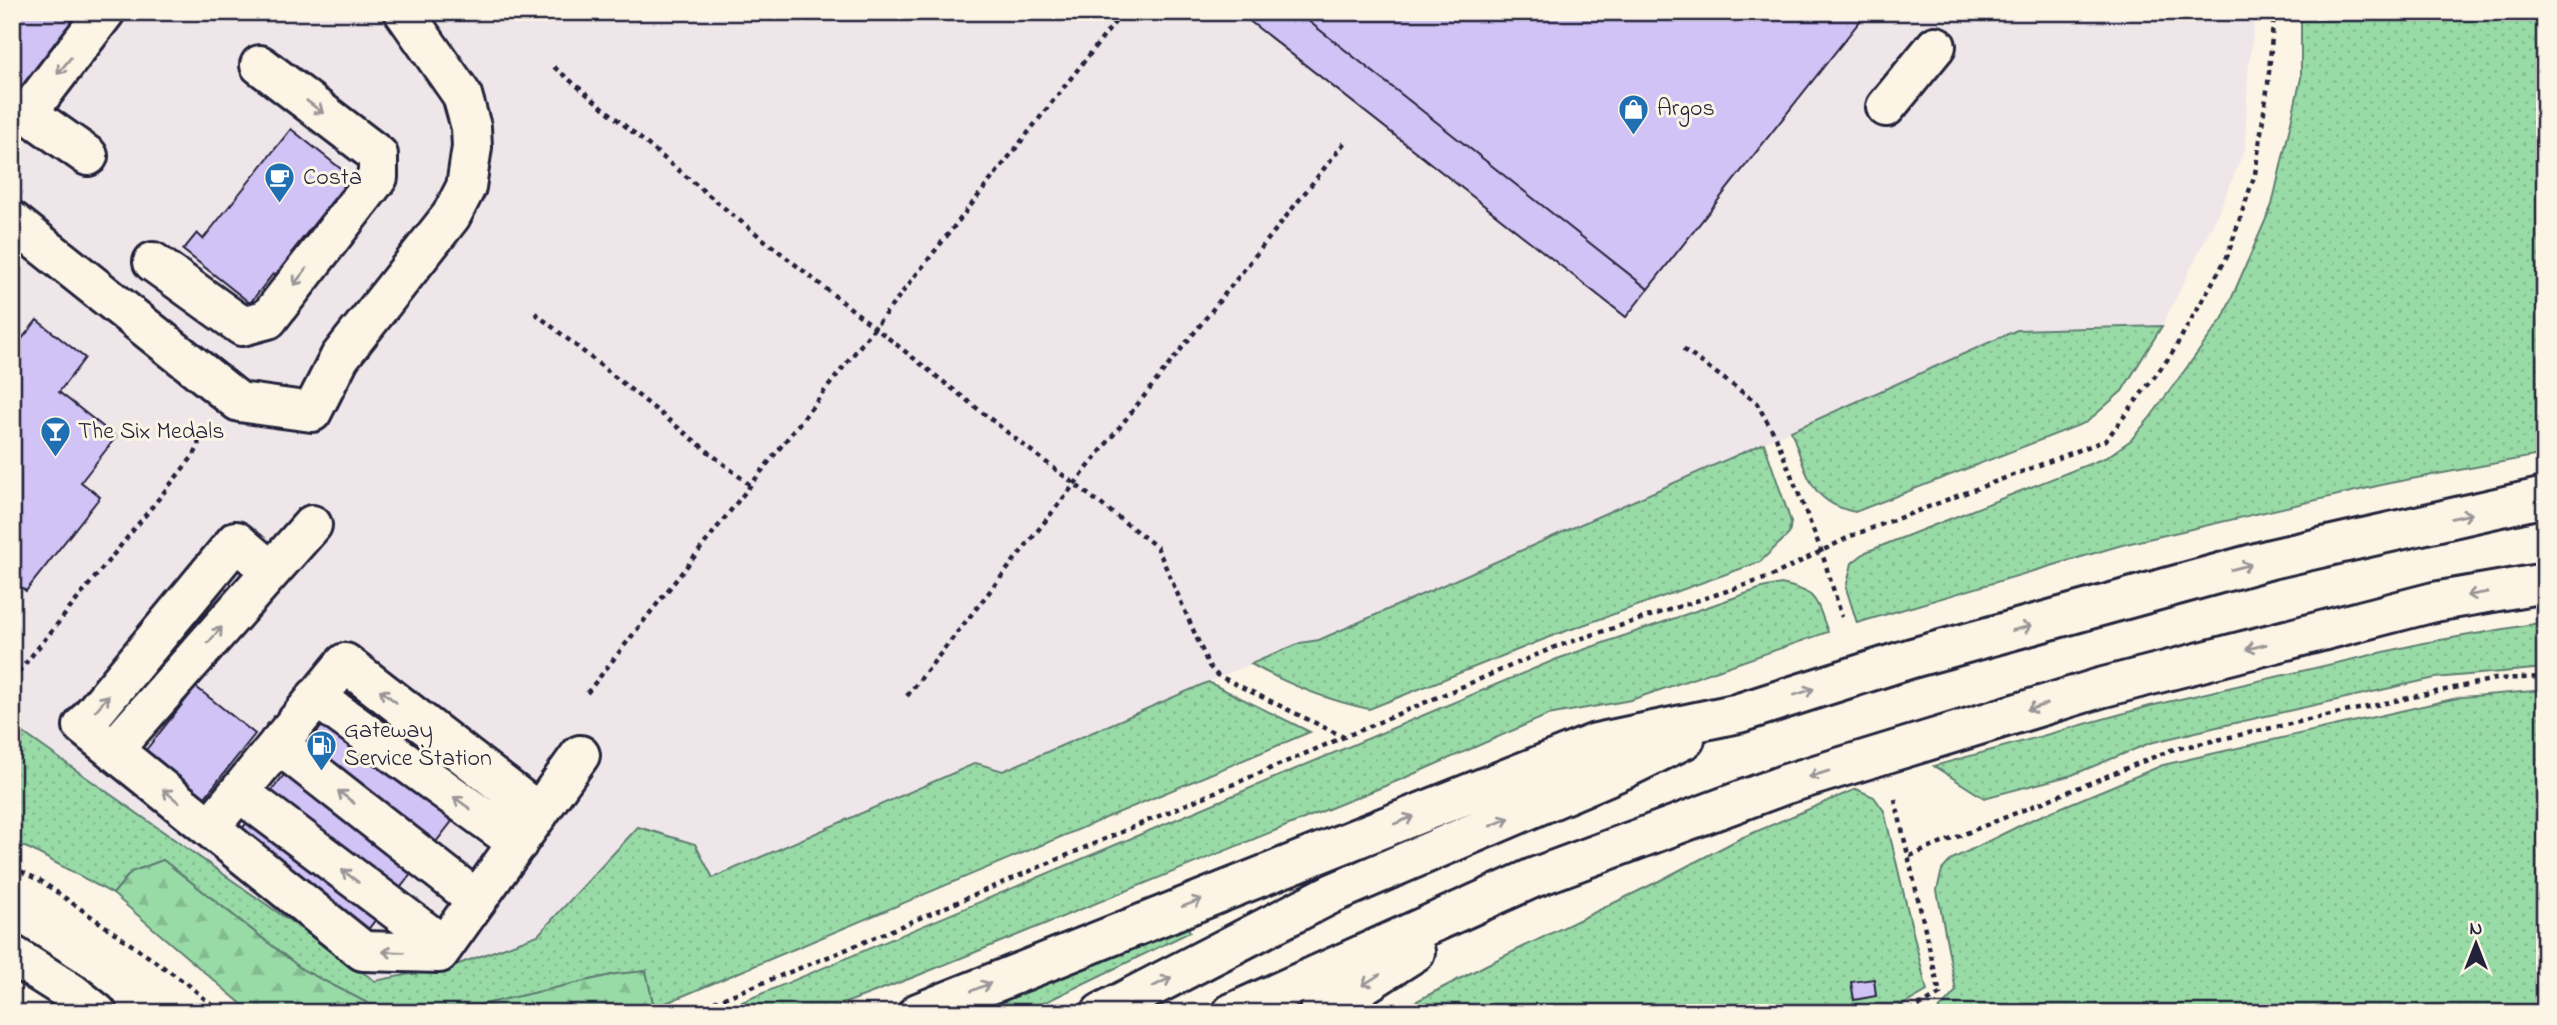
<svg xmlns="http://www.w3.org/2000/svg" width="2557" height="1025" viewBox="0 0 2557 1025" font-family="'Indie Flower',sans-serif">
<defs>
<pattern id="grass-dots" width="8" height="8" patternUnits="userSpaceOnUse" patternTransform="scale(1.75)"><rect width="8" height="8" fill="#99dba7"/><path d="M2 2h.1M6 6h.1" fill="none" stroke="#84bc91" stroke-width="1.8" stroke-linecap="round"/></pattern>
<pattern id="forest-firs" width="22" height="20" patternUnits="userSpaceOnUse" patternTransform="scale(1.75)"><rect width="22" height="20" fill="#99dba7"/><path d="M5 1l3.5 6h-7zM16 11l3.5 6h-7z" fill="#84bc91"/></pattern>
</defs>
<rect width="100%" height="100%" fill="#fcf5e5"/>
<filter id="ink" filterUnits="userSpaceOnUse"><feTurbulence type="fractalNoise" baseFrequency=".0143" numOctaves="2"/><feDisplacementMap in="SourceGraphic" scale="14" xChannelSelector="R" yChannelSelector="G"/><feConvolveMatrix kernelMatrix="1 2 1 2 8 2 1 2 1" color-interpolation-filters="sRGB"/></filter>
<g filter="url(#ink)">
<path fill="#efe6ea" d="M12 12H2256L2248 72 2245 149 2217 216 2162 326 2017 330 1319 640 1300 643 1084 735 539 982 389 1002 12 770Z"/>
<path fill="url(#grass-dots)" stroke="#5e7e71" stroke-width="2" d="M2301 12H2545V454L2390 483 2122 545 1857 623 1846 588 1852 563 1866 552 2107 457 2131 440 2149 419 2223 318 2272 205 2301 78Z
M2162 326 2122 391 2087 422 1855 512C1808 502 1807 471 1791 431L2017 330Z
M1764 443 1791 522 1789 534 1760 562 1555 635 1369 709C1326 700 1289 685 1251 664L1300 643 1319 640Z
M1781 584C1818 592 1815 598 1828 632L1631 700 1548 715 1402 779 914 977 819 1013H716L1557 659 1762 588Z
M2545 622V668L2435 678 2217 727 2150 743 2072 775 1984 798 1934 766 2150 706 2423 643Z
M1208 682 1310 732 654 1008 646 971 616 974 463 1009 375 1007 303 970 163 860 131 872 113 894 32 850 12 842V725L375 981 456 965 538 935 638 827 695 844 713 878 976 763 1003 771Z
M2545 690V1013H1936L1956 991 1937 890 1942 870 1952 859 2031 820 2163 765 2462 697Z
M1856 789 1874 797 1884 811 1927 991 1889 1013H1394L1486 965 1657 882 1741 838Z
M1187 924 1190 932 1023 1013H961Z"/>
<path fill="url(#forest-firs)" stroke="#5e7e71" stroke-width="2" d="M163 860 303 970 375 1007 463 1009 616 974 646 971 654 1008 645 1013H252L113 894 131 872Z"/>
<path fill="#d1c3f5" stroke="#22223b" stroke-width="2" d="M12 12H81L21 88 12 82Z
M1238 12H1297L1648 289 1626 317Z
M1297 12H1867L1648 289Z
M291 129 351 177 291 253 303 262 285 285 273 274 250 303 183 250 197 233 203 239Z
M37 320 85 358 59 392 116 437 81 482 100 497 26 591 12 580V351Z
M367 668 495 766 366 932 238 834Z
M196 687 255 734 205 797 146 750Z
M1874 979 1876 996 1854 1000 1851 982Z"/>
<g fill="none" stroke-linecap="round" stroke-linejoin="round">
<defs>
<path id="minor" d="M1886 107 1936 46
M88 156 37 120 32 107 105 12
M12 221 239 402 312 412 340 357 451 216 466 187 472 147 471 127 462 95 404 12
M153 262 242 326 268 319 378 177V155L260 65
M312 525 113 750 363 951 439 953 580 755
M316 697 518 843
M278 744 477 900
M113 750 83 726 236 541 271 571
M239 792 444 946
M210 827 345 663 539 813
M12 955 72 993 97 1013"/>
<path id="highway" d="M918 1013 1596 743 1739 713 1912 658 2271 559 2545 497
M1101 1013 1333 893 1626 768 1685 739
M1232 1013 1533 878 1786 784 2100 688 2434 602 2545 583
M1319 1013 1415 952"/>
</defs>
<use href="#minor" stroke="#22223b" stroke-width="44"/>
<use href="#highway" stroke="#22223b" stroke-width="44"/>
<path stroke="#22223b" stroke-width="4.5" stroke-dasharray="5 5" stroke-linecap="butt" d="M554 67 734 216 1017 440 1157 547 1209 666 1217 675 1346 738
M535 313 750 485
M1683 349 1756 402 1776 437 1821 550 1842 617
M12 680 194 455 198 447 200 428
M587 693 1123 12
M907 696 1345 142
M1895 799 1940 994 1908 1013
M1910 856 2171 750 2495 679 2545 677
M12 867 41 881 190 986 221 1013
M686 1013 838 953 1555 647 1770 577 1851 536 2106 440 2171 355 2227 257 2255 174 2268 84 2274 12"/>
<use href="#minor" stroke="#fcf5e5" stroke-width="38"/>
<use href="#highway" stroke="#fcf5e5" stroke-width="38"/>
</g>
<defs><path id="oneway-shaft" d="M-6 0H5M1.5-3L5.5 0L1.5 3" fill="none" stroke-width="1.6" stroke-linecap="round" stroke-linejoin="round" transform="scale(1.75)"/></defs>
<g stroke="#9a9698">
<use href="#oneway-shaft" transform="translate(64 66) rotate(129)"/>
<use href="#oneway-shaft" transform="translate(315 107) rotate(38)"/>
<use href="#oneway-shaft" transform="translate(300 277) rotate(128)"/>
<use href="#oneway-shaft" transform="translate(2462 516) rotate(-13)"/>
<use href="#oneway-shaft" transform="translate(2241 567) rotate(-15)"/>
<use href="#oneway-shaft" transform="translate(2477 594) rotate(170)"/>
<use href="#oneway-shaft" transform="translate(2022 628) rotate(-15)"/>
<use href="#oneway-shaft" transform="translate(215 635) rotate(-49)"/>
<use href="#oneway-shaft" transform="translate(2256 647) rotate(166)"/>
<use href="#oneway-shaft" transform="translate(1804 692) rotate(-18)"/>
<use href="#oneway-shaft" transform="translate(388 696) rotate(-142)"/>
<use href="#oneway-shaft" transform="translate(102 703) rotate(-50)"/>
<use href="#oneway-shaft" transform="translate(2037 707) rotate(163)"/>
<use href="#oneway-shaft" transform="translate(1819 774) rotate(163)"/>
<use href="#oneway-shaft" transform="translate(171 796) rotate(-141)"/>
<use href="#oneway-shaft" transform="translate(346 797) rotate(-142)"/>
<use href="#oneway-shaft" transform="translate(462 803) rotate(-144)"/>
<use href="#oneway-shaft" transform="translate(1404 820) rotate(-22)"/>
<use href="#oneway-shaft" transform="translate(1500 822) rotate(-23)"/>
<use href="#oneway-shaft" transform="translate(350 876) rotate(-143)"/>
<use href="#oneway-shaft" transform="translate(1192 903) rotate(-21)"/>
<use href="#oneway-shaft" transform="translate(393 952) rotate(-178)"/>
<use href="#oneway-shaft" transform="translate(1371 980) rotate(148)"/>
<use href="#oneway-shaft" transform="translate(1162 982) rotate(-27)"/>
<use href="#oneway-shaft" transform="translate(981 987) rotate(-22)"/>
</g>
</g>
<defs>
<symbol id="shop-pin" viewBox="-11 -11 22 30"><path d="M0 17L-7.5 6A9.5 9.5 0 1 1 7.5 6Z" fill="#1f6fb2" stroke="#fcf5e5"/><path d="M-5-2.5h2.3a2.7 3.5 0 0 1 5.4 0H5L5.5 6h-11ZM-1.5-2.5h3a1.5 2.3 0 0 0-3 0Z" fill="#fff"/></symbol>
<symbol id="cafe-pin" viewBox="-11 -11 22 30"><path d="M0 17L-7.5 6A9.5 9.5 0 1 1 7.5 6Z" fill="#1f6fb2" stroke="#fcf5e5"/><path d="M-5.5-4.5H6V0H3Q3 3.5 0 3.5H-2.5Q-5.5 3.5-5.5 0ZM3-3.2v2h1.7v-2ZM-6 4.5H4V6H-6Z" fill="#fff"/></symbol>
<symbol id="bar-pin" viewBox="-11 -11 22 30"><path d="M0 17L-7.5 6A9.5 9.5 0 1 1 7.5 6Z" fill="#1f6fb2" stroke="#fcf5e5"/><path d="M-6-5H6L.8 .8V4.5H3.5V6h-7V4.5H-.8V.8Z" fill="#fff"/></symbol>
<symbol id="fuel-pin" viewBox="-11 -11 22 30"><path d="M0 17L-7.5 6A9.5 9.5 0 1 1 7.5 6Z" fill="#1f6fb2" stroke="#fcf5e5"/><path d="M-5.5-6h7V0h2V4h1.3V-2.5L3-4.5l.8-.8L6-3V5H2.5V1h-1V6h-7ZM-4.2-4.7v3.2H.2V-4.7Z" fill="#fff"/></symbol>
</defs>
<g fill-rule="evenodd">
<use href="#shop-pin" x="1616" y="92" width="35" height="47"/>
<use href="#cafe-pin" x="262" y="160" width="35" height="47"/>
<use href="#bar-pin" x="38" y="414" width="35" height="47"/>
<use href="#fuel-pin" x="304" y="728" width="35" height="47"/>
</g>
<g text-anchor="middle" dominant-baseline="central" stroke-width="6" stroke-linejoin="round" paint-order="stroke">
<g font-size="24" fill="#22223b" stroke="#fcf5e5" text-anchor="start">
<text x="1657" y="109">Argos</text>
<text x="303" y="178">Costa</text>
<text x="78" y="432">The Six Medals</text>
<text x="344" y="731">Gateway<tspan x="344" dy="28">Service Station</tspan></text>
</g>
</g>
<rect width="2557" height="1025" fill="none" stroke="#fcf5e5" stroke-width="42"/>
<rect x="21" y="21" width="2515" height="983" fill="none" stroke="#22223b" stroke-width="2.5" filter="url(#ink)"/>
<g transform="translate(2476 944)" stroke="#fcf5e5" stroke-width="5" paint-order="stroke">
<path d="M0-5L12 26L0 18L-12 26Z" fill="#22223b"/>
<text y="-10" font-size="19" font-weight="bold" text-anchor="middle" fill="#22223b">N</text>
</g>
</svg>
